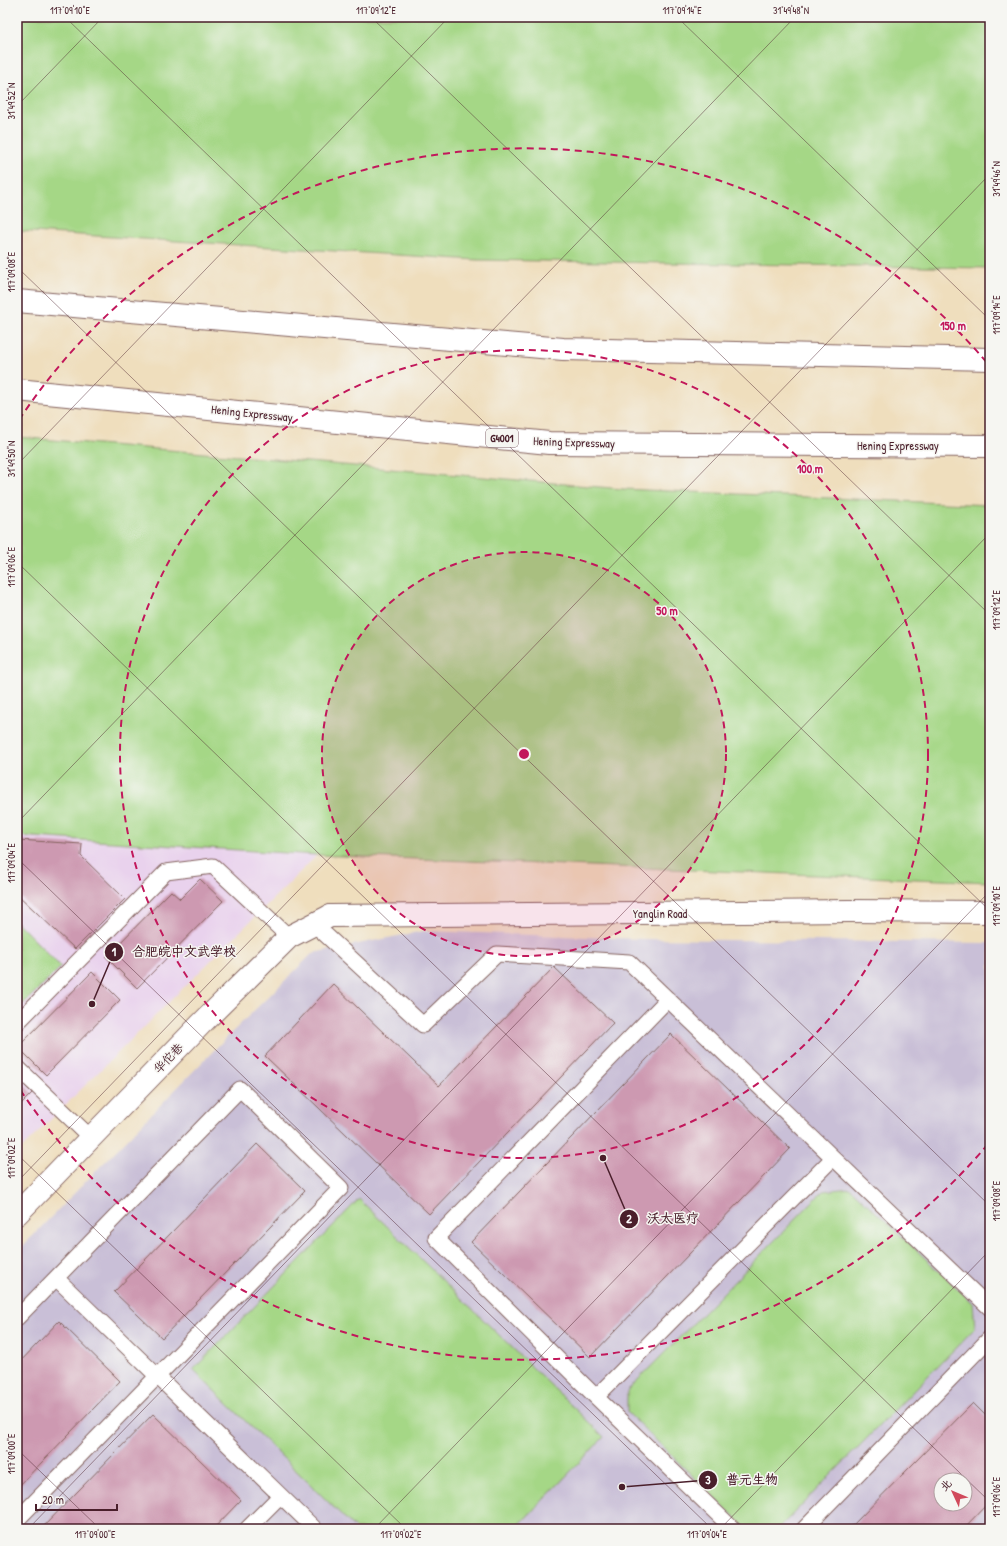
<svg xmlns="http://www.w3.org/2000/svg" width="1007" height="1546" viewBox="0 0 1007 1546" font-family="'Patrick Hand','LXGW WenKai TC',sans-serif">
<rect width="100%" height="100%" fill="#f6f6f2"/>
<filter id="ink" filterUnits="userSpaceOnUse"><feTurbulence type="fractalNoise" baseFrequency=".025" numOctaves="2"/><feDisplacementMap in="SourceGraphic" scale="8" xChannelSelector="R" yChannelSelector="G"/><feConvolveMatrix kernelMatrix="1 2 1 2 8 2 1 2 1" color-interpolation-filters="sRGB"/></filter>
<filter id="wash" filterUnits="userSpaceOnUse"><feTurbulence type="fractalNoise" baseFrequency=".012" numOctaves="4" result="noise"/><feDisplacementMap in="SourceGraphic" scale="16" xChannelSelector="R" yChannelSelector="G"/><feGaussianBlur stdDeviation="0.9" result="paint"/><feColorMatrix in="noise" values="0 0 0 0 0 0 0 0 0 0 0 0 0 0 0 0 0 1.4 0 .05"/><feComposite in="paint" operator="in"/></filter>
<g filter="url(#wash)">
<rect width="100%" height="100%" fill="#efdebd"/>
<path fill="#e9d2ed" d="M17 836 317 855 17 1153Z"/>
<path fill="#c9bfd7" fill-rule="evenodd" d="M423 931 642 939 990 943V1529H17V1252L221 1043 313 953ZM941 1480H965V1504H941Z"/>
<path fill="#a5d786" stroke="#787b58" d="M17 17H990V268L477 260 17 231Z
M17 437 623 489 990 505V882L317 855 17 836Z
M17 922 61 967 17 1010Z
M850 1188 973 1303 975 1328 778 1529H747L627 1412V1391L823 1191Z
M359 1199 604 1437 515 1529H356L193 1370Z"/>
<g id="blocks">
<path fill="#cd99b1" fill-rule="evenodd" d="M17 840 82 844 81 856 125 899 75 949 17 894Z
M200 879 223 901 137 988 106 957 171 891 180 899Z
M554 967 613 1023 429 1214 265 1056 333 984 439 1086Z
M92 972 120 1000 46 1075 18 1047Z
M671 1034 790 1149 590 1357 471 1242Z
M17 1078 32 1093 17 1108Z
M257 1144 305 1191 162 1338 114 1292Z
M59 1321 120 1381 17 1488V1365Z
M973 1403 990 1420V1501L963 1529H849ZM941 1480H965V1504H941Z
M153 1414 241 1500 213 1529H41Z"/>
</g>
</g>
<g filter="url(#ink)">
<use href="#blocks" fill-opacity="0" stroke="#84625e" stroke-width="1"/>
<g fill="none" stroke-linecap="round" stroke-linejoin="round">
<defs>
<path id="service" d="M314 924 423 1025 497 954 629 962 990 1308
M668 999 436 1238 596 1397 733 1529
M17 1023 166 872 213 866 289 937
M17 1067 91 1138
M17 1318 56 1278 315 1529
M596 1397 833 1158
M17 1520 341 1188 240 1089 56 1278
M247 1529 280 1496
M804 1529 990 1338"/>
<path id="minor" d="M17 1214 201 1024 289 937 330 916"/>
<path id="tertiary" d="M330 916 849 911 990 912"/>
<path id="motorway" d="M17 301 563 349 990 359
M17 390 549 443 990 446"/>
</defs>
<use href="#service" stroke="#84625e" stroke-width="17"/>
<use href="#minor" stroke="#84625e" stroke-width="24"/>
<use href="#tertiary" stroke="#84625e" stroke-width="24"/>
<use href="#motorway" stroke="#84625e" stroke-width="24"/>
<use href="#service" stroke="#fff" stroke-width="15"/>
<use href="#minor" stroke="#fff" stroke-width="22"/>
<use href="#tertiary" stroke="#fff" stroke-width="22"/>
<use href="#motorway" stroke="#fff" stroke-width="22"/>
</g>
</g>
<path fill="none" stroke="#4a1f2b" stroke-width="1" stroke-opacity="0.45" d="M65 17 990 911M371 17 990 615M677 17 990 320M983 17 990 24M17 106 103 17M17 267 990 1206M17 465 449 17M17 562 990 1502M17 823 795 17M17 858 712 1529M17 1154 406 1529M17 1182 990 174M17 1449 100 1529M28 1529 990 533M374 1529 990 891M720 1529 990 1250"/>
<circle cx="524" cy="754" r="202" fill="#c2185b" fill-opacity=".12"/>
<g fill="none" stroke="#c2185b" stroke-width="2" stroke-dasharray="7 5">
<circle cx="524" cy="754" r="202"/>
<circle cx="524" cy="754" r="404"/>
<path d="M988 1144A606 606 0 0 1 19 1088M19 420A606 606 0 0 1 988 364"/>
</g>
<g text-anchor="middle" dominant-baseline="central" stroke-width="3" stroke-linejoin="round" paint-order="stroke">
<rect fill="#f6f6f2" stroke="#7e6067" stroke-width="1" x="486" y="429" width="32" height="18" rx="3"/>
<g font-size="11" font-weight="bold" fill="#4a1f2b">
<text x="502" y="438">G4001</text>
</g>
<g font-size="12" fill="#4a1f2b" stroke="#f6f6f2">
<text transform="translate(252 413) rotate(6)">Hening Expressway</text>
<text transform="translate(574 442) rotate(2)">Hening Expressway</text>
<text x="898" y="445">Hening Expressway</text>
<text x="660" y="913">Yanglin Road</text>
<text transform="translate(168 1058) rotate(-46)">华佗巷</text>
</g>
</g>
<circle cx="524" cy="754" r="6" fill="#c2185b" stroke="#f6f6f2" stroke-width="2"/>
<g font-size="12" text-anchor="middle" font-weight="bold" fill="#c2185b" stroke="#f6f6f2" stroke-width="3" stroke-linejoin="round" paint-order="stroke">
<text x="953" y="330">150 m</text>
<text x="810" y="473">100 m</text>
<text x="667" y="615">50 m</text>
</g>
<path fill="none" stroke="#4a1f2b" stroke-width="1.5" d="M92 1004L114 952M603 1158L629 1219M622 1487L708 1480"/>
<g fill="#4a1f2b" stroke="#f6f6f2" stroke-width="1.5">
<circle cx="92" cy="1004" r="4"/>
<circle cx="603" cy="1158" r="4"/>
<circle cx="622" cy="1487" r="4"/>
<circle cx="114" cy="952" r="10"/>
<circle cx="629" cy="1219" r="10"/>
<circle cx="708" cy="1480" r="10"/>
</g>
<g font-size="12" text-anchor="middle" font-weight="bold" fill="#fff">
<text x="114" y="956">1</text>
<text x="629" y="1223">2</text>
<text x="708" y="1484">3</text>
</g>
<g font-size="13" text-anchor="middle" font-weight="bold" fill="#4a1f2b" stroke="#f6f6f2" stroke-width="3" stroke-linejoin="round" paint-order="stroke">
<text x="184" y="956">合肥皖中文武学校</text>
<text x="673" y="1223">沃太医疗</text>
<text x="752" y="1484">普元生物</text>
</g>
<rect width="1007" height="1546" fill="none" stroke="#f6f6f2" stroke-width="44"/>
<g transform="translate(953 1492) rotate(314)"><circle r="19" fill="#f6f6f2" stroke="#b1a0a2"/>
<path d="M0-3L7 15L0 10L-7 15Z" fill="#d1495b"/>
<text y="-6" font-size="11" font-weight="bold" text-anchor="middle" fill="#4a1f2b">北</text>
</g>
<path d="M36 1504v6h81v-6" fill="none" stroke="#4a1f2b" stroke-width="2"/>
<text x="42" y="1504" font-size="12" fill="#4a1f2b" stroke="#f6f6f2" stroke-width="3" paint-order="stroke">20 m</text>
<rect x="22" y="22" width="963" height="1502" fill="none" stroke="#4a1f2b" stroke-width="1.5"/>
<g font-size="10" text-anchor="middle" fill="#4a1f2b">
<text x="70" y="14">117°09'10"E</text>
<text x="376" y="14">117°09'12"E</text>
<text x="682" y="14">117°09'14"E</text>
<text x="791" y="14">31°49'48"N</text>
<text transform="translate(11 101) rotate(-90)" y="4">31°49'52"N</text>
<text transform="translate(996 179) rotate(-90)" y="4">31°49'46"N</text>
<text transform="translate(11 272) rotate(-90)" y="4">117°09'08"E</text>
<text transform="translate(996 315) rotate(-90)" y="4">117°09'14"E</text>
<text transform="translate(11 459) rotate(-90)" y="4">31°49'50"N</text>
<text transform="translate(11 567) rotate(-90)" y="4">117°09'06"E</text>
<text transform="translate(996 610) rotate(-90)" y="4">117°09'12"E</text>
<text transform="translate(11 863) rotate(-90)" y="4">117°09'04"E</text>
<text transform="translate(996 906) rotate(-90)" y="4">117°09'10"E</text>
<text transform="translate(11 1158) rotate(-90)" y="4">117°09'02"E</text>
<text transform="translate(996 1201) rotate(-90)" y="4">117°09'08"E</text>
<text transform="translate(11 1454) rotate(-90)" y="4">117°09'00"E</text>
<text transform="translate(996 1497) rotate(-90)" y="4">117°09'06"E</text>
<text x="95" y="1538">117°09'00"E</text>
<text x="401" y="1538">117°09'02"E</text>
<text x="707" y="1538">117°09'04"E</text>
</g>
</svg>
